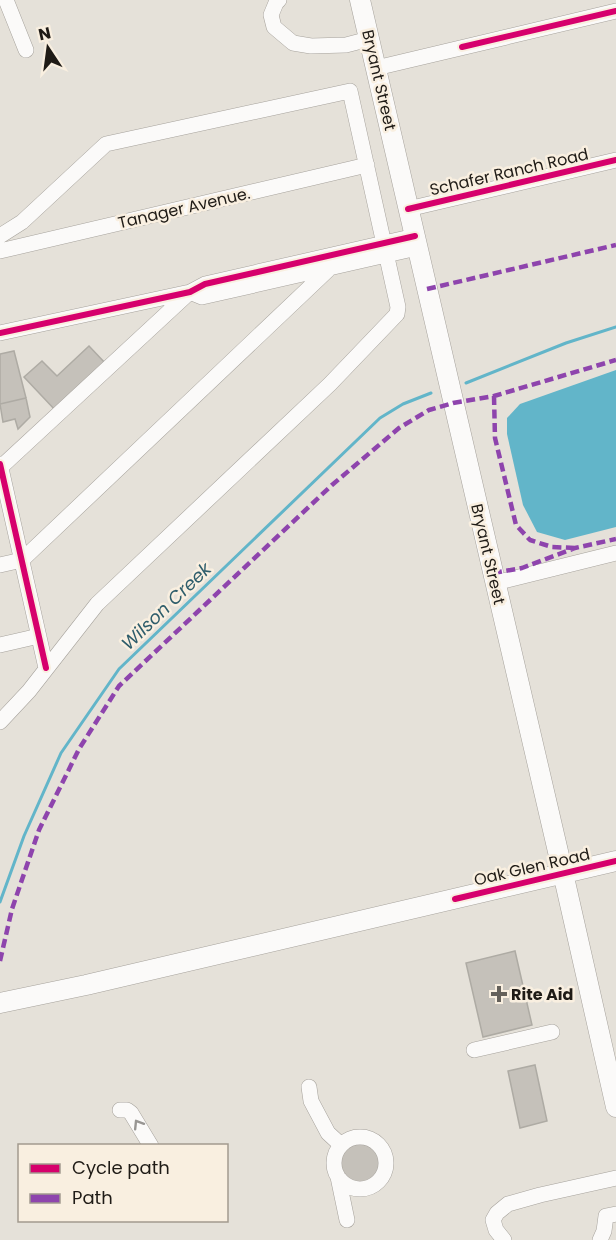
<svg xmlns="http://www.w3.org/2000/svg" width="616" height="1240" viewBox="0 0 616 1240" font-family="Poppins,sans-serif">
<rect width="100%" height="100%" fill="#e5e1d9"/>
<path fill="#62b5c9" d="M616 370V527L565 540 537 532 523 505 507 434V418L520 404Z"/>
<g fill="none" stroke-linecap="round" stroke-linejoin="round">
<path stroke="#62b5c9" stroke-width="3" d="M466 383 566 343 616 327
M0 902 24 836 61 753 119 669 380 418 403 404 431 393"/>
</g>
<path fill="#c5c1ba" stroke="#aeaba4" stroke-width="1.5" d="M89 346 106 364 56 411 24 377 42 361 57 376Z
M14 351 26 398 0 404V354Z
M26 398 30 417 18 429 15 419 3 422 0 404Z
M515 951 532 1025 483 1037 466 963Z
M535 1065 547 1121 520 1128 508 1071Z
M340 1162a21 21 0 1 1 42 0a21 21 0 1 1-42 0Z"/>
<g fill="none" stroke-linecap="round" stroke-linejoin="round">
<defs>
<path id="minor" d="M6 0 26 50
M279 0 276 3 271 15 274 27 293 43 311 46 346 45 369 39
M376 68 616 11
M408 209 616 160
M0 236 22 222 106 144 350 91 398 307 397 314 330 384 97 604 29 691 0 722
M0 251 367 165
M190 292 202 297 417 248
M0 333 190 292 205 284 415 236
M0 464 46 668
M1 467 190 292
M0 565 22 560 330 268 327 257
M495 583 616 553
M0 645 39 636
M474 1050 552 1032
M309 1087 311 1101 328 1133 341 1145
M120 1110H127L131 1113 151 1146
M334 1163a26 26 0 1 1 52 0a26 26 0 1 1-52 0Z
M338 1177 347 1220
M504 1240 496 1230 493 1220 497 1213 508 1204 540 1195 616 1178
M600 1240 604 1231 606 1216 616 1214"/>
<path id="major" d="M360 0 563 873 616 1107
M0 1003 86 985 616 861"/>
</defs>
<use href="#minor" stroke="#a6a29c" stroke-width="16"/>
<use href="#major" stroke="#a6a29c" stroke-width="21"/>
<use href="#minor" stroke="#fbfaf9" stroke-width="15"/>
<use href="#major" stroke="#fbfaf9" stroke-width="20"/>
<path stroke="#8e44ad" stroke-width="4.5" stroke-dasharray="9 4.5" stroke-linecap="butt" d="M427 289 616 245
M494 396 495 438 516 525 530 540 552 547 575 548
M493 573 522 568 575 548 616 539
M0 961 12 909 39 830 79 749 119 686 332 485 399 428 429 410 453 403 494 396 616 360"/>
<defs>
<path id="cycleway" d="M462 47 616 11
M408 209 616 160
M0 333 190 292 205 284 415 236
M0 464 46 668
M455 899 616 861"/>
</defs>
<use href="#cycleway" stroke="#f9efe0" stroke-width="10"/>
<use href="#cycleway" stroke="#d6006c" stroke-width="6"/>
</g>
<defs><path id="oneway-chevron" d="M-2-3.5L2.5 0L-2 3.5" fill="none" stroke-width="1.6" stroke-linecap="round" stroke-linejoin="round" transform="scale(1.5)"/></defs>
<use stroke="#989693" href="#oneway-chevron" transform="translate(138 1124) rotate(-122)"/>
<path fill="#64605a" stroke="#f9efe0" stroke-width="2" d="M496 985h6v6h6v6h-6v6h-6v-6h-6v-6h6z"/>
<g text-anchor="middle" dominant-baseline="central" stroke-width="5" stroke-linejoin="round" paint-order="stroke">
<g font-size="16" fill="#1f1b16" stroke="#f9efe0">
<text transform="translate(379 80) rotate(77)">Bryant Street</text>
<text transform="translate(509 172) rotate(-13)">Schafer Ranch Road</text>
<text transform="translate(184 208) rotate(-13)">Tanager Avenue.</text>
<text transform="translate(488 554) rotate(77)">Bryant Street</text>
<text transform="translate(532 867) rotate(-13)">Oak Glen Road</text>
</g>
<g font-size="16" font-weight="bold" fill="#1f1b16" stroke="#f9efe0" text-anchor="start">
<text x="511" y="994">Rite Aid</text>
</g>
<g font-size="18" font-style="italic" fill="#2e5d6b" stroke="#f9efe0">
<text transform="translate(166 606) rotate(-44)">Wilson Creek</text>
</g>
</g>
<rect x="18" y="1144" width="210" height="78" fill="#f9efe0" stroke="#a29a8f" stroke-width="1.5"/>
<rect x="30" y="1164" width="30" height="9" fill="#d6006c" stroke="#a29a8f" stroke-width="1.5"/>
<text x="72" y="1174" font-size="18" fill="#1f1b16">Cycle path</text>
<rect x="30" y="1194" width="30" height="9" fill="#8e44ad" stroke="#a29a8f" stroke-width="1.5"/>
<text x="72" y="1204" font-size="18" fill="#1f1b16">Path</text>
<g transform="translate(48 48) rotate(347)" stroke="#f9efe0" stroke-width="4.5" paint-order="stroke">
<path d="M0-4.5L10 22L0 15L-10 22Z" fill="#1f1b16"/>
<text y="-9" font-size="16" font-weight="bold" text-anchor="middle" fill="#1f1b16">N</text>
</g>
</svg>
